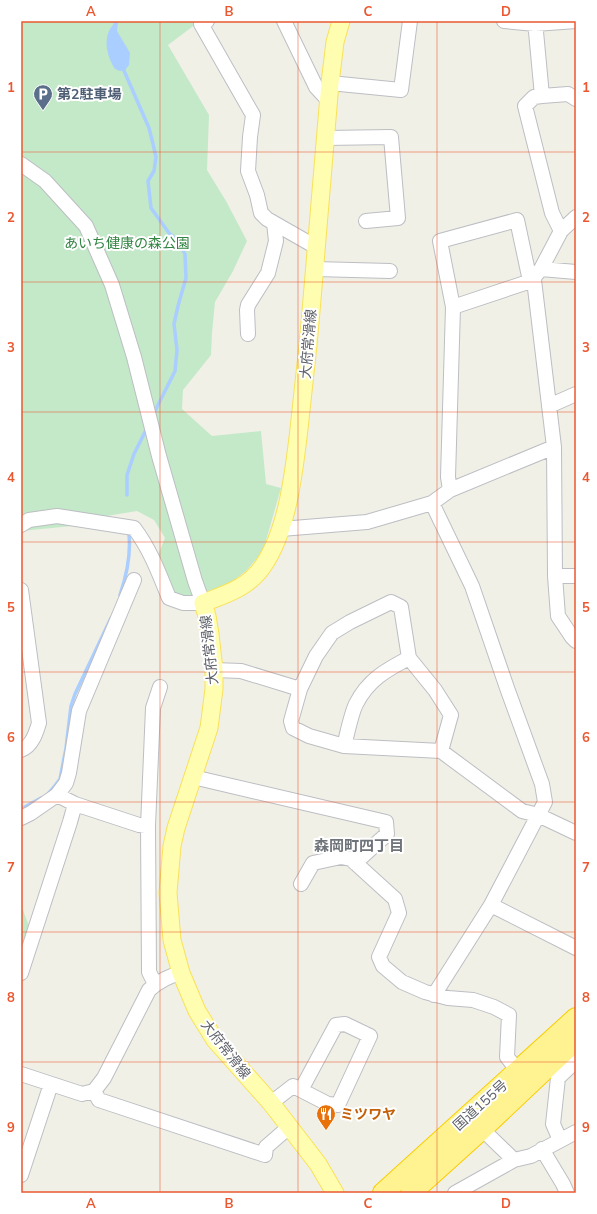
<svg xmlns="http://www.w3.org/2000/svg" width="597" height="1214" viewBox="0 0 597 1214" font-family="Mulish,'Noto Sans JP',sans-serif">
<rect width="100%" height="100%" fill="#f1f0e7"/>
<path fill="#c3e9c9" d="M21 21H200L168 45 209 115 207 170 226 201 247 241 233 271 215 302 212 333 211 355 183 390 182 409 212 436 261 431 266 484 281 488 263 551 246 571 203 603 169 598 155 562 165 538 154 520 137 511 100 517 93 524 21 531Z
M21 905 29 926 21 950Z"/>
<path fill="#aaceff" d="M115 21H118L117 31 130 53 129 65 125 70 120 71 115 69C108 58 103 42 110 29 112 26 114 24 115 21Z"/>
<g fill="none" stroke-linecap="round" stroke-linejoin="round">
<path stroke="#aaceff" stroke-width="3.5" d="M122 66 149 128 153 144 156 157 154 171 148 181 151 208 169 233 178 241 185 254 186 278 178 306 174 324 177 350 175 371 153 415
M127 495V475L134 454 147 428
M120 595C126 577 131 555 129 535
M48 794 54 787 60 779 66 748 71 706 75 694 111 618
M21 809 41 798"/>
<defs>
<path id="minor" d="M207 21 201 24 253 115 250 137 248 171 257 195 261 213 267 219 316 247
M284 21 316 87 328 100
M504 21 535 24 576 21
M535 21 542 96 534 97 525 106 552 213 561 231
M330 83 401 90 410 21
M542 96 568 94 576 99
M326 138 391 137 398 218 366 221
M21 164 45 181 86 226 112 285 134 357 159 456 195 581 203 603H183L169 598C159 573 150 549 134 528L57 516 29 520 21 525
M576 217 561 231 541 269 535 276 534 280 554 447 555 576 558 616 572 637 576 641
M315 269 390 271
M541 269 576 272
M453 307 440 241 517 220 530 281
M248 334 247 310 248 305 268 273 276 241 274 223
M549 406 576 394
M450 490 448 477 453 307 534 280
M432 503 472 586 507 688 542 784 545 802 491 905 576 948
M281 529 367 522 432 503 450 490 554 447
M555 576H576
M21 590 39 723C36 733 32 746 21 750
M214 670 241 671 300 689
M344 746C347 735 351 714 356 704 368 680 386 670 409 658
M441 751 451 715 435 690 409 658 401 607 391 602 350 622 332 633 316 656 300 689 291 721 293 728 309 736 344 746 441 751 522 811 538 815 576 833
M193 777 386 822 387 834 355 863
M57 795 66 783 69 773 79 711 134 580
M21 818 31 813 57 795 75 804 139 825 148 826
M301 884 313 863 341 857 351 859 395 899 399 913 379 957 383 966 402 982 425 992 448 998 473 1000 494 1007 509 1015 507 1057 518 1071
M21 973 70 822 75 804
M155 984 149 972 148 826 153 708 160 687
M434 995 491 905
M21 1074 82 1094 94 1091 104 1078 149 990C159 981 168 976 181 973
M94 1091 99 1100 265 1155 266 1147 289 1127
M271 1103 293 1086 328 1104 338 1105 370 1036 345 1024 336 1025 301 1090
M482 1129 514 1160
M560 1140 553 1124 558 1078 576 1061
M542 1149 563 1184 567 1193
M21 1175 51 1084
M455 1193 514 1160 531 1156 576 1132"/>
<path id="major" d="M335 1193 318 1164 271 1103 215 1040 197 1011 181 973 172 940 168 893 172 846 176 828 209 728 214 689V670L210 634 207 616 203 603C226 594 248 588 263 566 288 530 294 471 299 429 302 401 305 373 308 345 316 258 322 171 330 83L335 42 341 21"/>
<path id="highway" d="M383 1193 576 1018
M411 1193 482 1129 576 1040"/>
</defs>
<use href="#minor" stroke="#bcbec3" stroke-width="16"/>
<use href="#major" stroke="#f8e15a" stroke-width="19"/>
<use href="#highway" stroke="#f9cd00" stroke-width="22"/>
<use href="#minor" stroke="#fff" stroke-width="14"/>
<use href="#major" stroke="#fffdaf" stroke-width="17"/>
<use href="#highway" stroke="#fff291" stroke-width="20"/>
</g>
<path fill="none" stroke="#ea5831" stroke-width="1" stroke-opacity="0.55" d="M160 21V1193M298 21V1193M437 21V1193M21 152H576M21 282H576M21 412H576M21 542H576M21 672H576M21 802H576M21 932H576M21 1062H576"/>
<defs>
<symbol id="parking-pin" viewBox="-11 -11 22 30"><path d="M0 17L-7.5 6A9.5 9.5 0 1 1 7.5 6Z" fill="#5c6f8a" stroke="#fff"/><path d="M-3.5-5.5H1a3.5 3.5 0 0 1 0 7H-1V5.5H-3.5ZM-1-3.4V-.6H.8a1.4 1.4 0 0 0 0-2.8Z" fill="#fff"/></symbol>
<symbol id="restaurant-pin" viewBox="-11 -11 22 30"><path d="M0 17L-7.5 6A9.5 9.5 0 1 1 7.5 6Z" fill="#e8710a" stroke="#fff"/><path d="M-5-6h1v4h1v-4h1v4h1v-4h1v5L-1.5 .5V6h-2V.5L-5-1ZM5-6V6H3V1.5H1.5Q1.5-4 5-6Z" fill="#fff"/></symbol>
</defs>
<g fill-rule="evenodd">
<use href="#parking-pin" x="32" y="83" width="22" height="30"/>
<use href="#restaurant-pin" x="315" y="1103" width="22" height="30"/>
</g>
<g text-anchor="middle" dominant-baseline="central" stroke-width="4" stroke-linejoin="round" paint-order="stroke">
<g font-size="14" font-weight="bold" fill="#4e5e75" stroke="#fff" text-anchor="start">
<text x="57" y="94">第2駐車場</text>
</g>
<g font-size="14" fill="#318441" stroke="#fff">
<text x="127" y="243">あいち健康の森公園</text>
</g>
<g font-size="14" fill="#5e6168" stroke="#fff">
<text transform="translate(308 344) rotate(-85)">大府常滑線</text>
<text transform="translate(209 650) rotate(-96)">大府常滑線</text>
<text transform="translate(226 1049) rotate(52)">大府常滑線</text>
<text transform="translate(480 1105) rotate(-42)">国道155号</text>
</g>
<g font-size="14" font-weight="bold" fill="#c56008" stroke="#fff" text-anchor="start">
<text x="340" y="1114">ミツワヤ</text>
</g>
<g font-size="15" font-weight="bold" fill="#6f737a" stroke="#fff">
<text x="359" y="845">森岡町四丁目</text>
</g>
</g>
<rect width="597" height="1214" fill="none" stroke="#ffffff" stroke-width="44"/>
<rect x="22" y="22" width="553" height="1170" fill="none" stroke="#ea5831" stroke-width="1.5"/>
<g font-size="13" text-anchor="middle" font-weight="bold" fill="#ea5831">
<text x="91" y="16">A</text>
<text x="229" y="16">B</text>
<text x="368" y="16">C</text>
<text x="506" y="16">D</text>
<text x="11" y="92">1</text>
<text x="586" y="92">1</text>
<text x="11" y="222">2</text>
<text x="586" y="222">2</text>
<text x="11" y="352">3</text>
<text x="586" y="352">3</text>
<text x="11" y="482">4</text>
<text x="586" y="482">4</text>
<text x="11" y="612">5</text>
<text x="586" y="612">5</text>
<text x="11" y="742">6</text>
<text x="586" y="742">6</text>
<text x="11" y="872">7</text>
<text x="586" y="872">7</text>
<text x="11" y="1002">8</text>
<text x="586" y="1002">8</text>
<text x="11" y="1132">9</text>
<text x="586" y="1132">9</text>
<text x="91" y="1208">A</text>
<text x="229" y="1208">B</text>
<text x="368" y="1208">C</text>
<text x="506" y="1208">D</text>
</g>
</svg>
